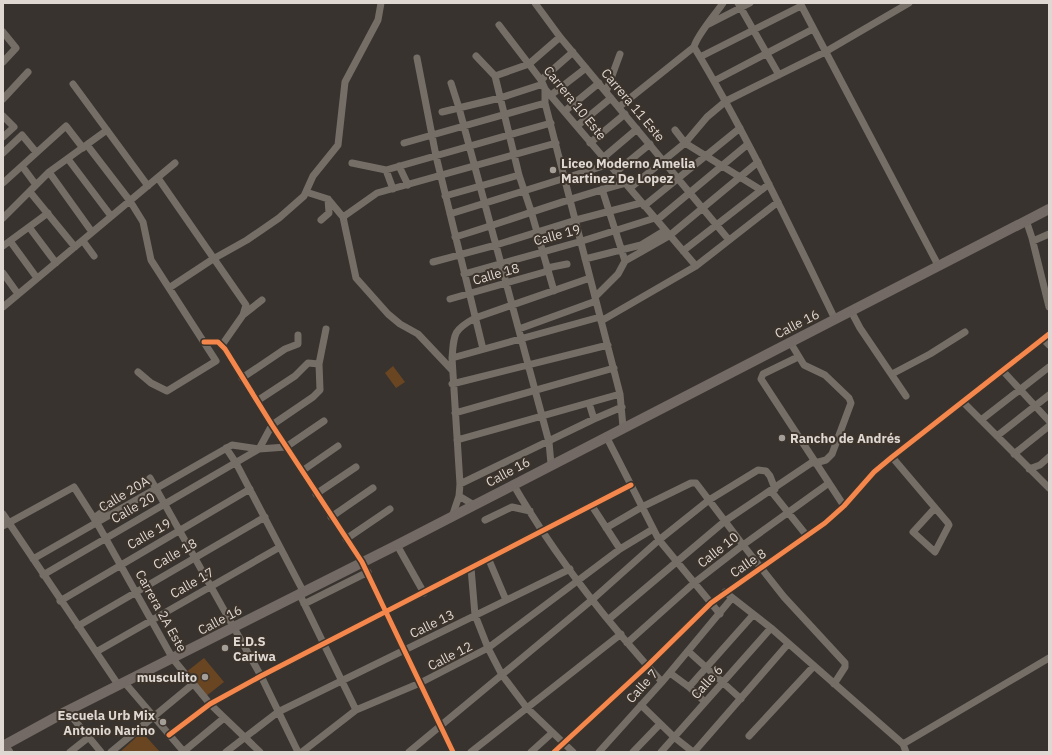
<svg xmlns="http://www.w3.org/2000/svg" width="1052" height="755" viewBox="0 0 1052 755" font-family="'IBM Plex Sans',sans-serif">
<rect width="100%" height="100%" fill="#38332f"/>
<path fill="#6a4521" d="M393 366 405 382 396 388 385 373Z
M204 658 224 682 205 697 185 673Z
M142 732 160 752H120Z"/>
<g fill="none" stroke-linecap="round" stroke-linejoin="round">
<path stroke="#756e67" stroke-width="7" d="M535 3 560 37 729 240
M738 3 779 75
M800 3 938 265
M709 24 750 3
M499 25 541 80 545 89 696 266
M3 32 16 48 3 62
M694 47C747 135 790 227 835 319
M476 56 495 76 519 175 531 211 554 291
M700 57 801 6
M417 58 436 156 483 349
M495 76 529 64 560 37
M541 80 573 52
M714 81 813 29
M451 83 459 108 549 442 551 464
M73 84 148 186
M545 89V103L620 394 623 427
M606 92 620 54
M551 95 586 68
M3 99 28 72
M619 107 694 47C697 35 715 15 723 3
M565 111 599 83
M442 112 500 98 543 84
M3 116 14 127 3 137
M577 126 611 98
M675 130 685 143 761 190
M404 143 545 103
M590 143 625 114
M87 145 130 201 143 222 151 260 216 361 167 391 151 383 138 372
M3 153 22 135 36 152
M604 157 637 129
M68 159 111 216
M352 163 386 170 551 123
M22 166 36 185
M399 166 408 185
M386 170 393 189
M617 171 650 144
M49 172 92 232
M158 178 246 305 243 315 222 345
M3 183 66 126 83 148
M630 188 685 143 707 117 726 101 825 52 909 3
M602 189 625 261
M30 192 75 247
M306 192 328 199 343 217 377 193 556 143
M445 196 519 175
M644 206 740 128
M450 214 610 164
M343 217 356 278 388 314 400 324 418 334 452 370
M3 218 49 172 107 130
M321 220 329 213 328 199
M657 220 748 144
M1026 220 1032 238 1049 307
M29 227 56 263
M455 237C512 220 568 198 626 183
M10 241 37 278
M83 241 94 256
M1033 241 1049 234
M3 246 48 213
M683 251 769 184
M585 259 641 245 664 231
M433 262 496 245 576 220 641 203
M547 268 567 264
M3 273 18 294
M464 274 582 241 655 218
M169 288 213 259 247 240 279 218 304 196 313 176 338 145 345 82 378 20 381 3
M595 297 618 274 625 261 669 236 758 162
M450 299 548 271
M3 307 175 163
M851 311 860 328 906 396
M243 315 262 300
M601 321 696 266 778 202
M519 329 596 301
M1043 339 1049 345
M204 342H218L225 349 272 425 362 562 453 752
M790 342 804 365 825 375 849 398 851 403 832 454 826 460 815 463
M798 357 763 374 761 379 844 506
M452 358 600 317
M1003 371 1049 421
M892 374 930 354 965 332
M242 378 285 349 298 344V335
M452 384 608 345
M257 401 295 376 308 363 319 364
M963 402 1049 488
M589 403 594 419
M455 413 614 368
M981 420 1049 367
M606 436 659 540 720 614
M997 436 1049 395
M457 440 620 394
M226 448 236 463 303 591
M1014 454 1049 426
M892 457 948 523 949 525 935 552 913 532 935 508
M1029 469 1040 465 1049 457
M302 471 338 446
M150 478 261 676 298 752
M460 484 594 419 622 407
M513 484C554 555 607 622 662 682
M771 491 807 536
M316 494 356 467
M459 496 474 505
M592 506 620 549
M3 514 119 686
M331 517 373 488
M452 517 459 496 460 484 452 358C454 334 453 330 475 318L590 278
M94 518 106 509
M485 520 512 507 530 511
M3 526 74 487 97 523 173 659 210 704 260 752
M606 528 642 507 691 483H696L743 545 784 597 845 663V667L834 684
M346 539 390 509
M397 545 424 593
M33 559 232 445 259 449 286 447 324 421
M489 560 506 600
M471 568 475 615 488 648 502 675 527 708 573 752
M43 575 259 449 272 425 313 397 320 390 319 364 326 329
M725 592 771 628 903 744 906 752
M299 593 356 710
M60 601 250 489
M304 604 368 572
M609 619 725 521 814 461
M78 626 265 517
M627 643 694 583 743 545 829 483
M688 651 741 699
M96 652 280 547
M670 673 689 687 753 615
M125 683 184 752
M689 687 705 702
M641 705 674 737 693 752
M67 711 101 752
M169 735 210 704 261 676 631 485
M749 736 813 667
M903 744 1049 658
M5 745 10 752
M70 752 89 737
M111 752 193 684
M183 752 224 718
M226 752 278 712 570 569
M302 752 356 710 420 683 488 648 620 549 653 529
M409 752 593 599 659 540 709 500 758 470 766 471 770 476 775 489
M471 752 621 634
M531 752 552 733
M554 752 647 666 711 603 825 523 844 506 874 472 892 457 1049 334
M599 752 662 682 732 598
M633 752 660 724
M661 752 771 628
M694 752 788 644"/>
<path stroke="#736a65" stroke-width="10" d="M3 746 67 711 397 545 1049 209"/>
<defs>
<path id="cycleway" d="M204 342H218L225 349 272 425 362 562 453 752
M169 735 210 704 261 676 631 485
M554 752 647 666 711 603 825 523 844 506 874 472 892 457 1049 334"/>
</defs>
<use href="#cycleway" stroke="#3c332b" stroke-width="8"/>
<use href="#cycleway" stroke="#f5874c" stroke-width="5"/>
</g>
<g fill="#a49e99" stroke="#3c332b" stroke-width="1.5">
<circle cx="553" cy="170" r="4"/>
<circle cx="782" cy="438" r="4"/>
<circle cx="225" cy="648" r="4"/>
<circle cx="205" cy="677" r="4"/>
<circle cx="163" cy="722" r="4"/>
</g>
<g text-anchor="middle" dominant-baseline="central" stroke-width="4" stroke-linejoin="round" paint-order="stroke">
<g font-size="13" fill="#ded7d2" stroke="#3c332b">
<text transform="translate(575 103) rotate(51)">Carrera 10 Este</text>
<text transform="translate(633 105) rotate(50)">Carrera 11 Este</text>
<text transform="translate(557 235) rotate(-15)">Calle 19</text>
<text transform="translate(496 274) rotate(-16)">Calle 18</text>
<text transform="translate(797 324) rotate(-27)">Calle 16</text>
<text transform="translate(508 472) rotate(-28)">Calle 16</text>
<text transform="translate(124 494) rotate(-31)">Calle 20A</text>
<text transform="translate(133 508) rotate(-30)">Calle 20</text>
<text transform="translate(149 534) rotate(-30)">Calle 19</text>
<text transform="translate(718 550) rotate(-38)">Calle 10</text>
<text transform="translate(175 554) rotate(-30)">Calle 18</text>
<text transform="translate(748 563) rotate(-34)">Calle 8</text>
<text transform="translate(192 583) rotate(-30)">Calle 17</text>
<text transform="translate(161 611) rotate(61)">Carrera 2A Este</text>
<text transform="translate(220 620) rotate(-28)">Calle 16</text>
<text transform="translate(432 624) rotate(-26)">Calle 13</text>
<text transform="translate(450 656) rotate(-27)">Calle 12</text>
<text transform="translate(707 682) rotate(-48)">Calle 6</text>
<text transform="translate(642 686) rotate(-48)">Calle 7</text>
</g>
<g font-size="13" font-weight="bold" fill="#ded7d2" stroke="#3c332b" text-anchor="start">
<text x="561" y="163">Liceo Moderno Amelia<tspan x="561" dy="15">Martinez De Lopez</tspan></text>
<text x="790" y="438">Rancho de Andrés</text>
<text x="233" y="641">E.D.S<tspan x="233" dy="15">Cariwa</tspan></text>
<text x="197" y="677" text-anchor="end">musculito</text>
<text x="155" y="715" text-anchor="end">Escuela Urb Mix<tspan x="155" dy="15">Antonio Narino</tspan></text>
</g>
</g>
<rect width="1052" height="755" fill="none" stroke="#ded7d2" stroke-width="8"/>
</svg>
